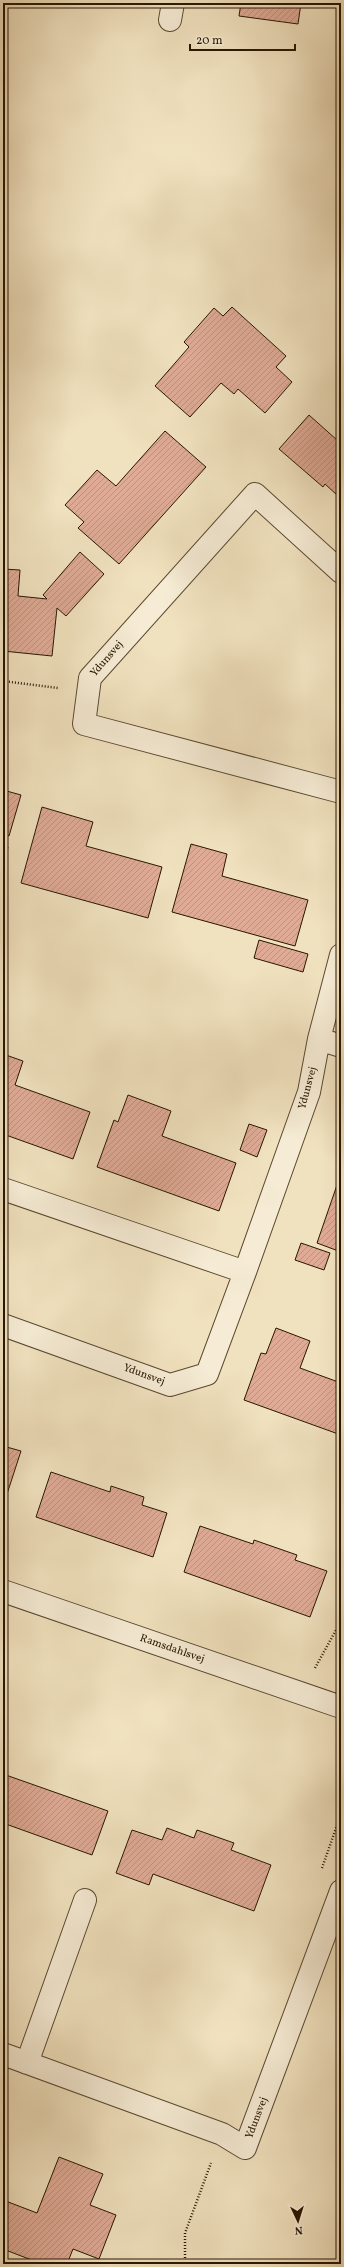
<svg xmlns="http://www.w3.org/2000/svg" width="344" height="2267" viewBox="0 0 344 2267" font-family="Vollkorn,serif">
<defs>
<pattern id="building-hatch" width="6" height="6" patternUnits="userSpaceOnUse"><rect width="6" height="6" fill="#dfab97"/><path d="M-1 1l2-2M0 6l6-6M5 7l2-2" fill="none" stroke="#bf9280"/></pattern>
</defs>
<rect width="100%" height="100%" fill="#f1e2bf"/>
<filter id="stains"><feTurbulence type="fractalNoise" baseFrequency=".005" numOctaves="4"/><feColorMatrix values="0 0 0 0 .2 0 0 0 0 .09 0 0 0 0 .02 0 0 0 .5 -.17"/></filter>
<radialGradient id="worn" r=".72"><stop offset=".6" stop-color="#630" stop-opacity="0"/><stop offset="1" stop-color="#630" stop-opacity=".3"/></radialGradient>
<path fill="url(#building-hatch)" stroke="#281601" d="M241 3H301L298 24 239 16Z
M232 307 286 356 276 367 292 382 265 413 238 389 234 394 221 383 190 417 155 386 189 347 184 342 214 308 223 316Z
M309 415 337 440 341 434V492L337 495 325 484 323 487 279 449Z
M165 431 206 467 119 564 78 528 84 522 65 505 97 470 116 486Z
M80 552 104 574 66 616 57 608 52 656 3 651V569L20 570 18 596 47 599 43 595Z
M3 790 21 795 9 836 3 834Z
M42 807 93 822 86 846 162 867 148 918 21 883Z
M191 844 227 854 222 876 308 900 295 946 172 912Z
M3 845 8 847 3 866Z
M259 940 308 954 303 972 254 958Z
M3 1054 23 1061 15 1085 90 1112 73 1159 3 1134Z
M128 1095 171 1111 162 1136 236 1163 219 1211 97 1167 114 1120 118 1122Z
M249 1124 267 1130 257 1157 240 1150Z
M337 1185 341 1186V1252L317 1243Z
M301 1243 330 1253 324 1270 295 1260Z
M276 1328 310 1341 300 1368 341 1383V1435L244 1400 261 1353 266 1354Z
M3 1446 21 1451 7 1494 3 1493Z
M51 1472 110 1492 111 1486 144 1497 142 1505 167 1513 153 1557 36 1517Z
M200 1526 253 1544 254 1540 297 1555 295 1560 327 1571 310 1617 184 1572Z
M3 1774 108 1811 92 1855 3 1823Z
M167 1828 194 1838 197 1830 234 1843 231 1850 271 1865 254 1911 153 1874 149 1885 116 1873 132 1830 162 1840Z
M59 2157 103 2174 90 2205 116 2215 99 2259 73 2249 67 2264H42L3 2249V2200L37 2213Z"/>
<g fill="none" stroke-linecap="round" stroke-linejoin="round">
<defs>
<path id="minor" d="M170 20 173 3
M341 572 255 494 90 678 84 724 341 792
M319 1039 341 1046
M3 1189 245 1272
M3 1325 170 1385 207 1374 245 1272 309 1092 319 1039 341 955
M3 1591 341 1707
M3 2054 222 2134 245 2148 341 1891
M27 2063 85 1900"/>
</defs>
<use href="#minor" stroke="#5a4930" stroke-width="24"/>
<path stroke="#281601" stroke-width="2.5" stroke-dasharray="1 2" stroke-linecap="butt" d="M3 681 58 688
M315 1668 341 1621
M322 1868 341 1814
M185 2264V2233L211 2163"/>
<use href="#minor" stroke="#f6ecd5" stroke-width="22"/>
</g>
<g text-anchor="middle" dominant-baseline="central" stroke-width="3.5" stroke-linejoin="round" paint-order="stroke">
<g font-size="11" fill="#281601" stroke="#f6ecd5">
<text transform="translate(107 659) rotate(-49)">Ydunsvej</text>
<text transform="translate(308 1088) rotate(-75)">Ydunsvej</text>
<text transform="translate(144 1375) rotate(20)">Ydunsvej</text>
<text transform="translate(172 1649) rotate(19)">Ramsdahlsvej</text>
<text transform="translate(257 2118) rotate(-69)">Ydunsvej</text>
</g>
</g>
<rect width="344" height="2267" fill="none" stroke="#f1e2bf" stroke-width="16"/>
<rect x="4" y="4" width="336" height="2259" fill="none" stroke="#281601" stroke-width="2"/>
<rect x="8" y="8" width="328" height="2251" fill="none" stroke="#281601"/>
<g transform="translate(298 2221) rotate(176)" stroke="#f6ecd5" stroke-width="3" paint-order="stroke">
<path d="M0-3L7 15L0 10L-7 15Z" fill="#281601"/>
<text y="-6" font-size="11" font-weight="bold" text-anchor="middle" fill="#281601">N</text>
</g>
<path d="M190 44v6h105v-6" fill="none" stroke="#281601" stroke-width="2"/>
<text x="196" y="44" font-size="12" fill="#281601" stroke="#f6ecd5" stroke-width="3" paint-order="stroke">20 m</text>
<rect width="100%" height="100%" filter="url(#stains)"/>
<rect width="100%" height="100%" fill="url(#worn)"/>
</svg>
